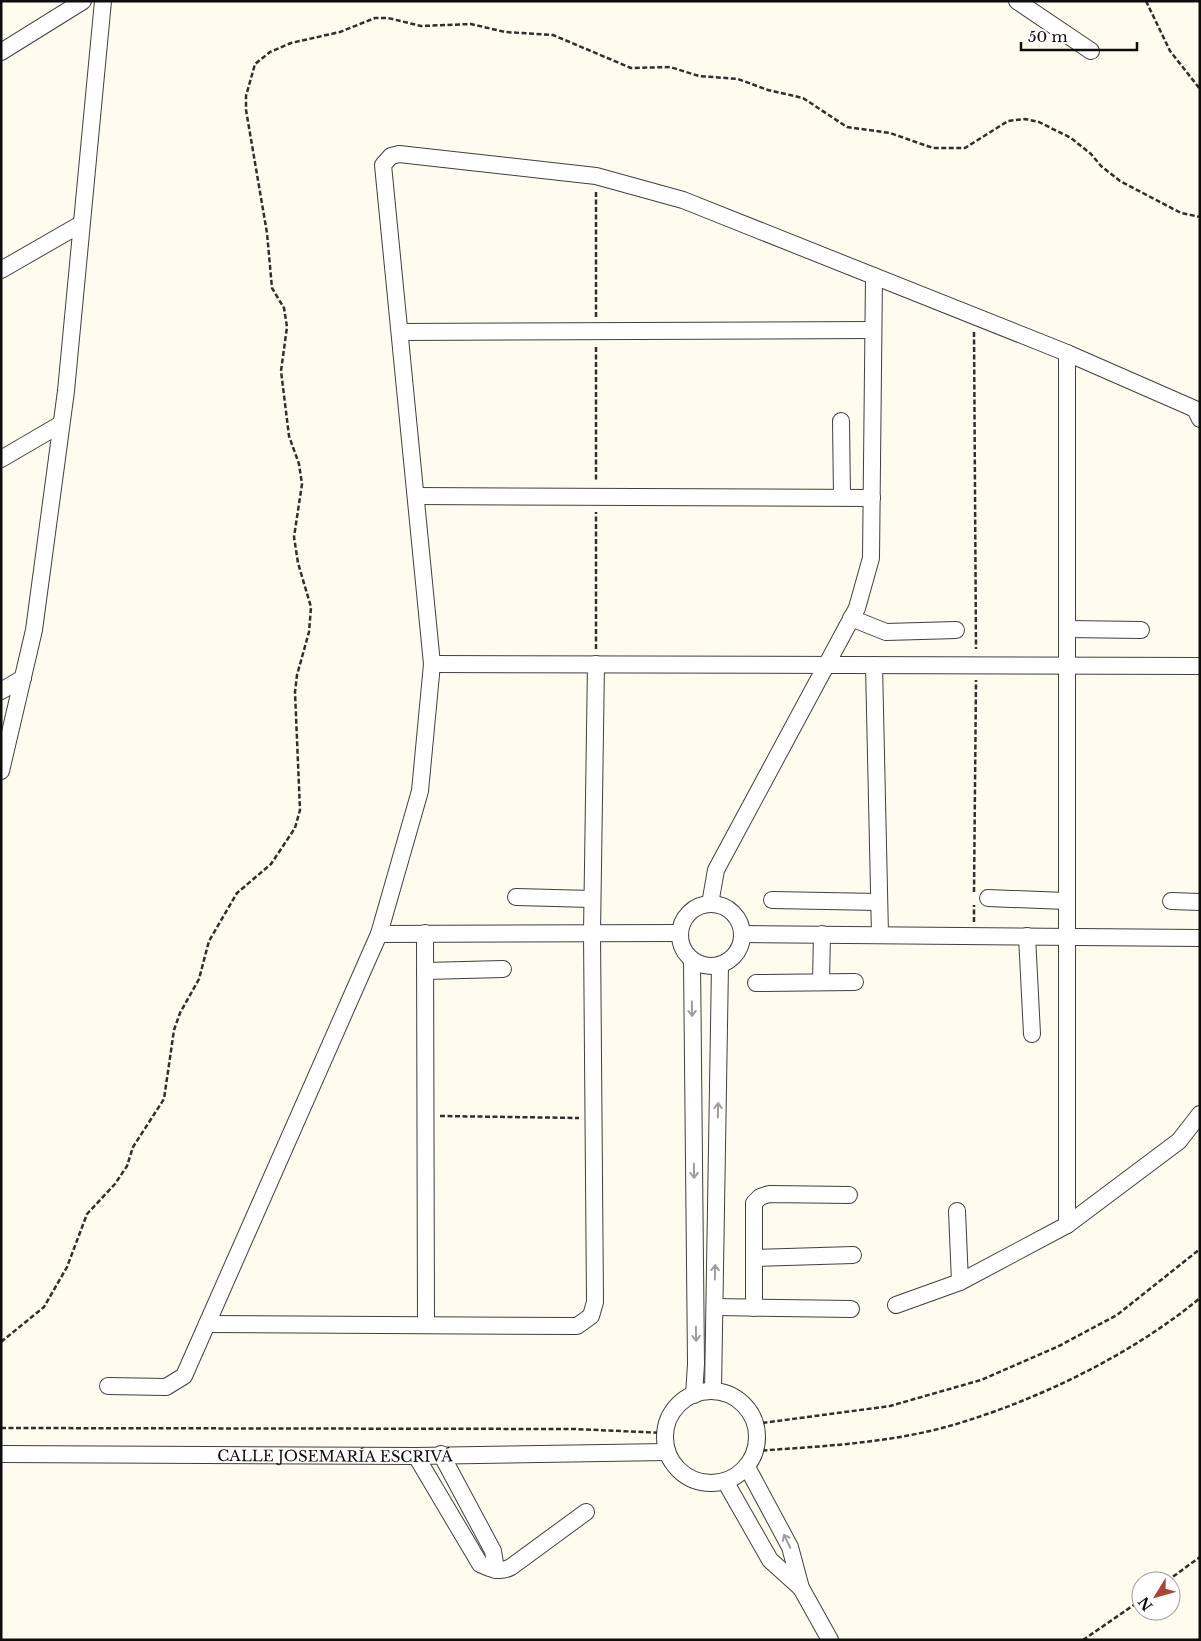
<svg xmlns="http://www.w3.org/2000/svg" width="1201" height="1641" viewBox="0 0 1201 1641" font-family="'Libre Baskerville',serif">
<rect width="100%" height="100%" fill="#fdfcef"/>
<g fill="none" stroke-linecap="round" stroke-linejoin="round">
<defs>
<g id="minor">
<path d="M1017 1 1091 51"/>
<path d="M1 52 83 1"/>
<path d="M1 270 81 224"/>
<path d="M400 332 873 330"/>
<path d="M1067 353V1225"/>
<path d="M841 421 842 497"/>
<path d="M1 459 61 424"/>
<path d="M416 496 872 498"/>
<path d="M851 618 886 632 956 630"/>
<path d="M1068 629 1141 630"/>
<path d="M432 664 1200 666"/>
<path d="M874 665 880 935"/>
<path d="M1 691 23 678"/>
<path d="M1 771 34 630 66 391 103 1"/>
<path d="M516 897 592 899"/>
<path d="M988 898 1066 901"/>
<path d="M772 900 879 902"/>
<path d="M1171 901 1200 902"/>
<path d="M710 904 716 870 857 608 871 558 874 276"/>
<circle cx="711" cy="935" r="31"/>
<path d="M425 933 426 1325"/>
<path d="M379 934 680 933"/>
<path d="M742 934 1200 938"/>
<path d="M1027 936 1032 1034"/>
<path d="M692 960 696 1364 694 1395"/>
<path d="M425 971 503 969"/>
<path d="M821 982 822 934"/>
<path d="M756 983 855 982"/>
<path d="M957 1211 960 1282"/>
<path d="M754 1258 853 1255"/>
<path d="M896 1305 960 1282 1067 1225 1179 1141 1200 1114"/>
<path d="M715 1307 851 1309"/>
<path d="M754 1308V1203L760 1197 769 1194 849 1195"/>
<path d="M207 1324 577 1326 591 1316 595 1302 592 933 596 664"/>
<path d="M108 1386 166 1387 184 1376 379 934 420 791 432 664 383 165 391 156 399 154 596 176 683 200 1067 353 1195 409 1200 419"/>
<circle cx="711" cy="1437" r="46"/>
<path d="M713 1391 720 965"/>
<path id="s1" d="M1 1454 416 1456 667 1452"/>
<path d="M441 1454 493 1551 496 1570"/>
<path d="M416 1456 480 1564C491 1569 500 1573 511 1567L586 1512"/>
<path d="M747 1467 790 1547 801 1588 830 1640"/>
<path d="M725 1481 770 1560 801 1588"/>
</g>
</defs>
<use href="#minor" stroke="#404040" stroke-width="18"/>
<path stroke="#2f2f2f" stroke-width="2.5" stroke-dasharray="5 2.5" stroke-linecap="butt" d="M1146 1 1170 51 1200 89
M596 317V192
M974 332 976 649
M596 347V482
M596 649V512
M974 892 976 680
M974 922V905
M440 1116 579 1118
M1 1342 44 1307 67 1267 87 1214 115 1184 127 1166 133 1147 164 1099 174 1030 180 1013 199 979 209 941 237 893 271 864 295 828 300 810 295 692 297 675 309 632 311 607 298 563 294 537 302 484 299 464 289 436 281 371 287 327 284 308 272 288 267 233 246 110V96L255 64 270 52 291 43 340 32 375 18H388L421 26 471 24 505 32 553 35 631 68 670 67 699 76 738 79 768 90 803 98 847 127 890 133 933 148H965L1008 121 1025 119 1039 122 1071 138 1091 154 1101 166 1120 181 1181 213 1200 217
M755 1424 890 1406 981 1380 1057 1347 1117 1315 1200 1249
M1 1428 575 1429 665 1433
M755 1451C825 1446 899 1443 966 1421 1046 1396 1135 1352 1200 1298
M1167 1581 1200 1557
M1083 1640 1141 1600"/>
<use href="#minor" stroke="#fff" stroke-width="16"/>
</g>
<defs><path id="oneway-shaft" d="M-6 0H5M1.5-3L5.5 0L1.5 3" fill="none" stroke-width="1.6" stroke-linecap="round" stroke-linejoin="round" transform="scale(1.25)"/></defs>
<g stroke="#9e9e9e">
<use href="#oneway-shaft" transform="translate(692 1009) rotate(89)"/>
<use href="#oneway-shaft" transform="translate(718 1110) rotate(-89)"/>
<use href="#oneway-shaft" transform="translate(694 1171) rotate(89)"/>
<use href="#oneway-shaft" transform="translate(715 1272) rotate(-89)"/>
<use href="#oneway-shaft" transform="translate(696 1334) rotate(89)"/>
<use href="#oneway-shaft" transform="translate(787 1541) rotate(-116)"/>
</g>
<g text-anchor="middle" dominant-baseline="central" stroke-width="5" stroke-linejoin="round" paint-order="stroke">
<g font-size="15" fill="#0d0d0d" stroke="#fff">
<text stroke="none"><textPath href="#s1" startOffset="334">CALLE JOSEMARÍA ESCRIVÁ</textPath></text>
</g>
</g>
<rect width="1201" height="1641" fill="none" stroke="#0d0d0d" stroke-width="5"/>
<g transform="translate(1156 1596) rotate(233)"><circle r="24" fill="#ffffff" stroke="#9e9e9e"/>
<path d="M0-4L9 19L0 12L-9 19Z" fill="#ac4436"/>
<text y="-8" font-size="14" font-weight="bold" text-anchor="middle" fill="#0d0d0d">N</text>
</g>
<path d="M1021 42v8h116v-8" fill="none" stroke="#0d0d0d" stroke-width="2.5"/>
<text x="1028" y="42" font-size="15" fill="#0d0d0d" stroke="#ffffff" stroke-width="4" paint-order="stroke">50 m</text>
</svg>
